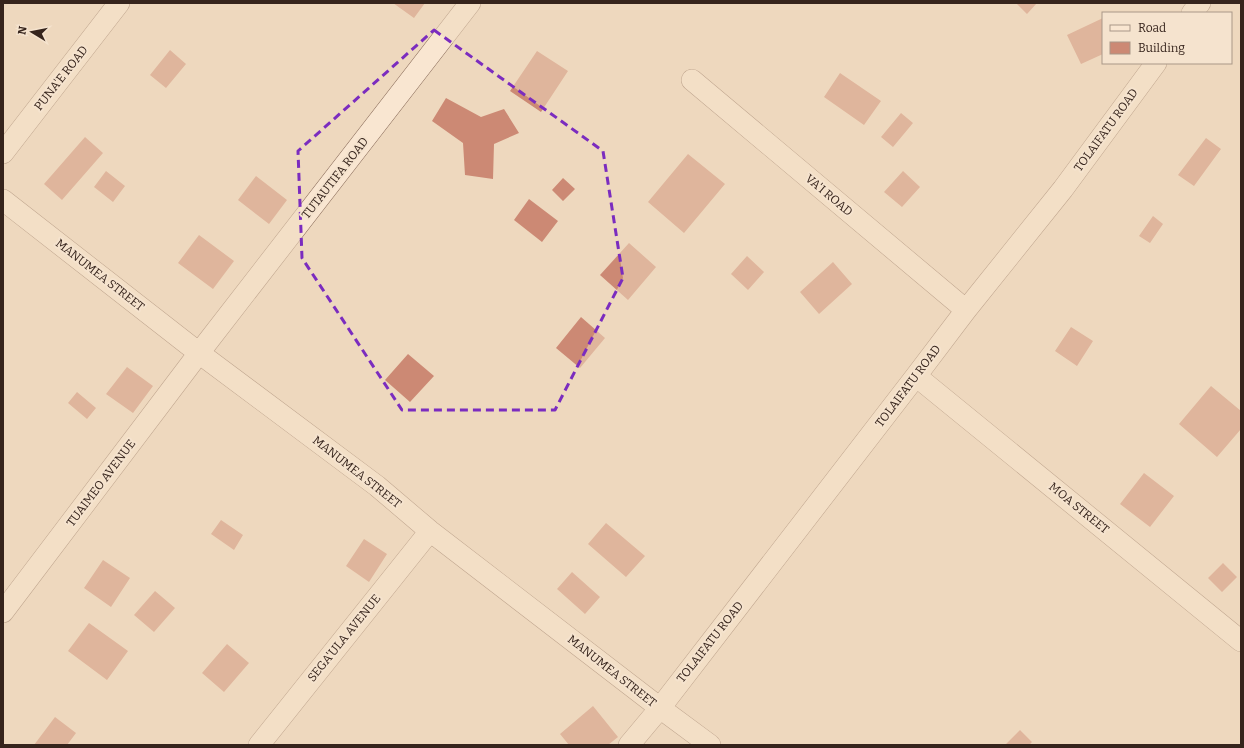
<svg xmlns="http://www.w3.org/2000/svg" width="1244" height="748" viewBox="0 0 1244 748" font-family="Bitter,serif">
<rect width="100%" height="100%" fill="#eed8be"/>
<path fill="#cc8974" d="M393 3H425L414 18Z
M1016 3H1037L1027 14Z
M1103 18V54L1081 64 1067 35Z
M170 50 186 64 166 88 150 75Z
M537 51 568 71 541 112 510 91Z
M840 73 881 101 864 125 824 97Z
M446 98 481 117 504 109 519 133 494 144 493 179 465 175 463 143 432 121Z
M901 113 913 123 893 147 881 137Z
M85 137 103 153 62 200 44 184Z
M1206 138 1221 149 1194 186 1178 175Z
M688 154 725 184 684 233 648 202Z
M106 171 125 186 113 202 94 187Z
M903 171 920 187 902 207 884 192Z
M256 176 287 200 269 224 238 200Z
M563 178 575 189 563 201 552 190Z
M529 199 558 221 542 242 514 220Z
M1153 216 1163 224 1150 243 1139 236Z
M199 235 234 261 213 289 178 263Z
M629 243 656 267 628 300 600 275Z
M747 256 764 272 748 290 731 274Z
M833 262 852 284 819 314 800 292Z
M581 317 605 338 580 368 556 348Z
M1071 327 1093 341 1077 366 1055 351Z
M408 354 434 376 410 402 385 380Z
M127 367 153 386 133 413 106 394Z
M1211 386 1241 411V429L1217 457 1179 424Z
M77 392 96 408 87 419 68 403Z
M1144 473 1174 496 1150 527 1120 504Z
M221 520 243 535 234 550 211 534Z
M606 523 645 556 626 577 588 544Z
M364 539 387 554 369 582 346 566Z
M103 560 130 578 111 607 84 588Z
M1223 563 1237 577 1222 592 1208 578Z
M572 572 600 597 585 614 557 589Z
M155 591 175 608 154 632 134 615Z
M89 623 128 651 107 680 68 651Z
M227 644 249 663 224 692 202 673Z
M593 706 618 737 608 745H569L560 734Z
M55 717 76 733 67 745H34Z
M1020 730 1032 742 1029 745H1005Z"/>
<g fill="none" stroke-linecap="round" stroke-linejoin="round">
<defs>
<path id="minor" d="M1192 13 1200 3
M692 80 966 310
M3 153 119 3
M3 200 199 353 377 486 430 531 660 708 710 745
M916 376 1241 641
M3 612 199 353 470 3
M259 745 430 531
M629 745 660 708 916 376 966 310 1063 189 1156 63"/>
</defs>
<use href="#minor" stroke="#866857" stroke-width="22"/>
<use href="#minor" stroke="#f9e6d1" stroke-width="21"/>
</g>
<path d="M0 0H1244V748H0ZM434 30 603 151 623 278 555 410H402L302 258 298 151Z" fill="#eed8be" fill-opacity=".55" fill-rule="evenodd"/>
<path fill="none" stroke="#7b2cbf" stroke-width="3" stroke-dasharray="8 5" stroke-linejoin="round" d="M434 30 603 151 623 278 555 410H402L302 258 298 151Z"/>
<g text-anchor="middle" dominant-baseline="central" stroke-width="4" stroke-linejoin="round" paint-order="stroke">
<g font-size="12" fill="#36241c" stroke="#f5e3ce">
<text transform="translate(61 78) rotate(-52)">PUNA'E ROAD</text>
<text transform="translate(1106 130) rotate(-54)">TOLAIFATU ROAD</text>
<text transform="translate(335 178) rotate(-52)">TUTAUTIFA ROAD</text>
<text transform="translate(829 195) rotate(40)">VA'I ROAD</text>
<text transform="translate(100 275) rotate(38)">MANUMEA STREET</text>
<text transform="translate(908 386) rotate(-53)">TOLAIFATU ROAD</text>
<text transform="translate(357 472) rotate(38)">MANUMEA STREET</text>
<text transform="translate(101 483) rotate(-53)">TUAIMEO AVENUE</text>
<text transform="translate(1079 508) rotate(39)">MOA STREET</text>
<text transform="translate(344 638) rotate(-51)">SEGA'ULA AVENUE</text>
<text transform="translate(710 642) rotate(-52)">TOLAIFATU ROAD</text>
<text transform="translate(612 671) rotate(38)">MANUMEA STREET</text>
</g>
</g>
<rect width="1244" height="748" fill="none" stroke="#36241c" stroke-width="8"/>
<rect x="1102" y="12" width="130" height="52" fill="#f5e3ce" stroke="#a99787"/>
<rect x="1110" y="25" width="20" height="6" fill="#f9e6d1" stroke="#a99787"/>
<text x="1138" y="32" font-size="12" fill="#36241c">Road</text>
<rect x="1110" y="42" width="20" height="12" fill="#cc8974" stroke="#a99787"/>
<text x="1138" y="52" font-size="12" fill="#36241c">Building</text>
<g transform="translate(32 32) rotate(280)" stroke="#f5e3ce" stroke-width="3" paint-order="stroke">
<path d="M0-3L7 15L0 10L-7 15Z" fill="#36241c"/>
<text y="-6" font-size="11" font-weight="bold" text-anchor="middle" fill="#36241c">N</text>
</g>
</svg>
